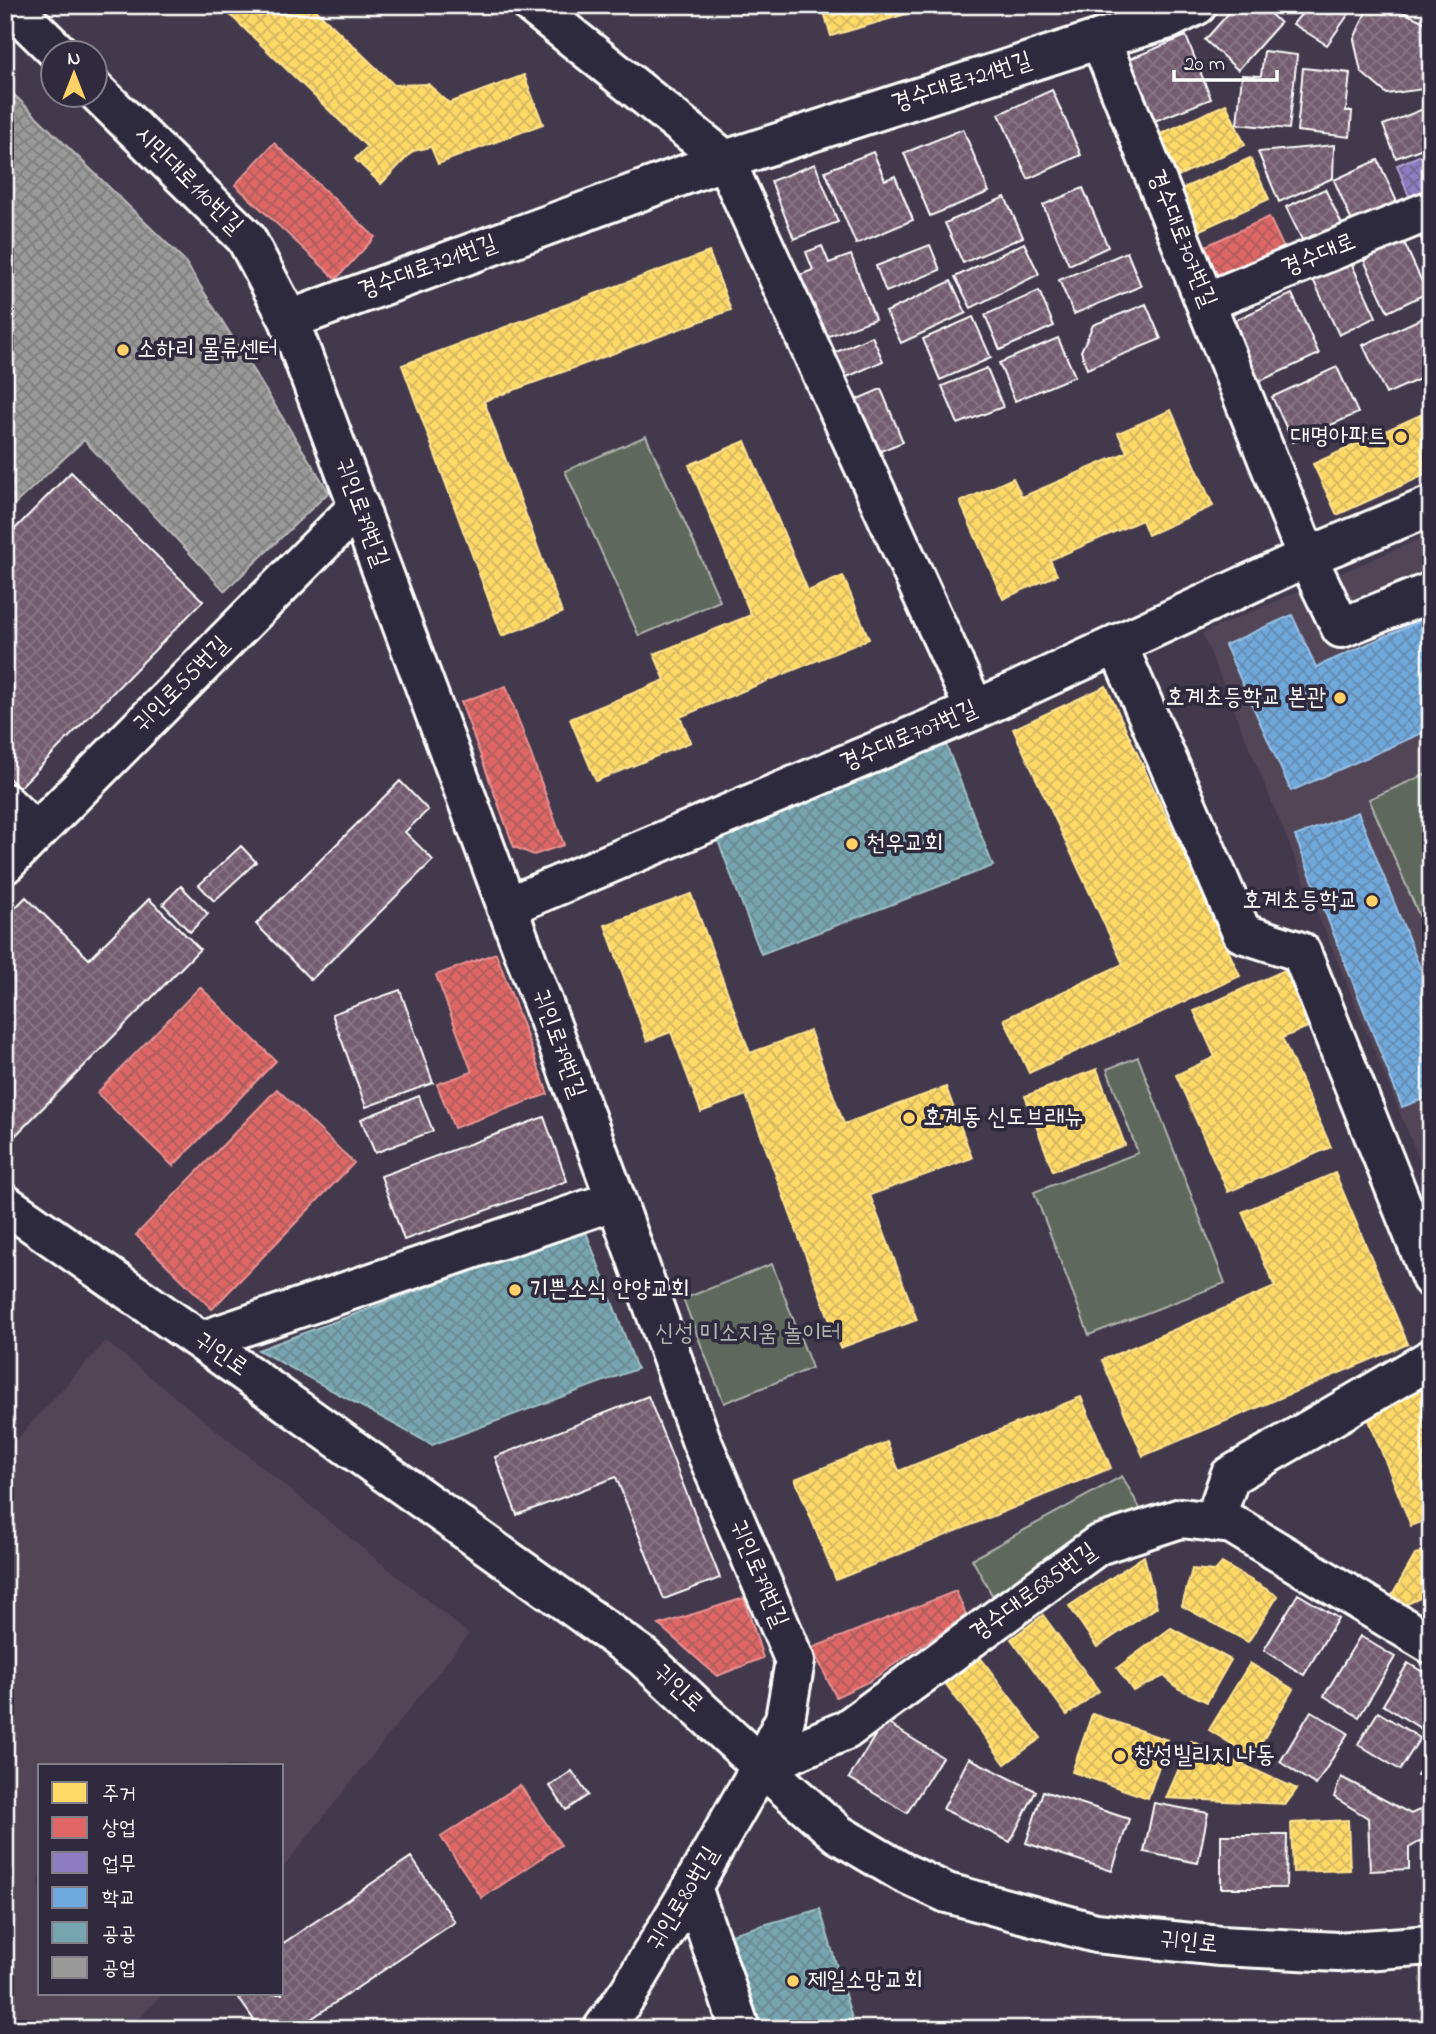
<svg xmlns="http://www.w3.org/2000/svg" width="1436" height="2034" viewBox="0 0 1436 2034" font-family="'Indie Flower','Poor Story',sans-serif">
<defs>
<pattern id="homes-cross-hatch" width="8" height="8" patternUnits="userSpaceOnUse" patternTransform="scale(1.75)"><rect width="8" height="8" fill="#ffd966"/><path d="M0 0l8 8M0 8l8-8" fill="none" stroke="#d2b660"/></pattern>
<pattern id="shops-cross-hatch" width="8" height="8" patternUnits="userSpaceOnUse" patternTransform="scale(1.75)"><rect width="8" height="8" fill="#e06666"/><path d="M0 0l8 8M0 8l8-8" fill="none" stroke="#ac5d5d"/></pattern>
<pattern id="offices-cross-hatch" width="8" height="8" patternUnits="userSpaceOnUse" patternTransform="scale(1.75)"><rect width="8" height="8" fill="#8e7cc3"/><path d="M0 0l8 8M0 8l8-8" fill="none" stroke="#746993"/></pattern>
<pattern id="schools-cross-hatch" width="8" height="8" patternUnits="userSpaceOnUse" patternTransform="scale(1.75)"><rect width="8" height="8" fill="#6fa8dc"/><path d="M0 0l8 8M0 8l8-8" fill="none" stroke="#648cb1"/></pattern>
<pattern id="public-cross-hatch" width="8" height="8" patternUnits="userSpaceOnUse" patternTransform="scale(1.75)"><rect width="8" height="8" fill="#76a5af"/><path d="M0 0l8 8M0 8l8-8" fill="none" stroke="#698a91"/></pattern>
<pattern id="industry-cross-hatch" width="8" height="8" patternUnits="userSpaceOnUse" patternTransform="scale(1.75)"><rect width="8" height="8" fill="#999"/><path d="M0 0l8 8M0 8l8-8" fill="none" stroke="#7e7e7e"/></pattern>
<pattern id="building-cross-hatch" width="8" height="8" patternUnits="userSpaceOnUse" patternTransform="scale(1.75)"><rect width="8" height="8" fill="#735c70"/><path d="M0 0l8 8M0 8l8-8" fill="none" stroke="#887485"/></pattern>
</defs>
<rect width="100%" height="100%" fill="#43394c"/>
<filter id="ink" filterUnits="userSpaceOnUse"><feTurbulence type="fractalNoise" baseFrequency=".0143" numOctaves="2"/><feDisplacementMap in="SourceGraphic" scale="14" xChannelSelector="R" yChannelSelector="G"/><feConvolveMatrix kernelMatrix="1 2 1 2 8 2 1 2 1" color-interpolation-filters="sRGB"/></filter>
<g filter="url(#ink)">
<path fill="#514457" d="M1431 534V1169L1424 1171 1202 633Z
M106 1341 469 1634 282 1869V1766H40V1994H163L128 2029H5V1452Z"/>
<path fill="#5f685c" stroke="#afb4ae" stroke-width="2" d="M646 436 720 601 639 636 565 471Z
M1431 772V943L1369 799Z
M1138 1057 1225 1283 1089 1335 1034 1192 1138 1153 1107 1069Z
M772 1264 812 1368 724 1403 683 1299Z
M1122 1476 1142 1512 992 1595 972 1559Z"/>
<path fill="url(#homes-cross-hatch)" stroke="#ffe494" stroke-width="2" d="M220 5H311L394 85 428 84 449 103 524 75 543 124 438 164 431 147 413 151 381 184 355 159 367 147Z
M822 5H903L906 14 831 36Z
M1226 104 1245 145 1176 177 1156 136Z
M1250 158 1269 199 1198 231 1179 190Z
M709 252 731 310 484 401 562 613 502 636 402 365Z
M1171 410 1213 506 1148 535 1142 520 1050 560 1057 575 1003 599 960 502 1013 478 1022 497 1127 452 1118 433Z
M1431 410V472L1337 515 1313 464Z
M745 441 808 591 843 576 869 639 680 717 691 742 596 781 570 719 665 680 654 654 751 615 689 465Z
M1106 686 1240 976 1029 1073 1004 1019 1123 964 1013 729Z
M691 894 750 1053 810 1031 844 1124 946 1087 972 1158 870 1195 917 1320 840 1348 746 1095 701 1112 671 1032 647 1041 605 925Z
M1298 964 1324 1020 1282 1038 1331 1147 1228 1192 1176 1075 1215 1057 1194 1011Z
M1097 1069 1125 1145 1053 1171 1025 1096Z
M1335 1173 1408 1344 1143 1456 1102 1360 1275 1287 1242 1212Z
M1431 1378V1518L1411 1526 1363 1405Z
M1081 1397 1111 1468 836 1580 795 1479 887 1442 899 1471Z
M1431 1547V1593L1394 1610 1389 1601 1415 1555Z
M1144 1556 1157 1607 1097 1647 1069 1606Z
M1222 1563 1278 1596 1248 1642 1182 1606 1192 1569 1215 1571Z
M1043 1615 1099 1691 1067 1715 1011 1639Z
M1171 1628 1231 1660 1207 1702 1179 1689 1164 1676 1133 1691 1117 1668Z
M980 1657 1041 1738 1005 1764 945 1683Z
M1250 1663 1293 1689 1253 1757 1209 1730Z
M1092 1714 1168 1740 1148 1798 1072 1772Z
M1191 1741 1297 1789 1286 1804 1166 1798Z
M1348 1820 1350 1870 1293 1872 1291 1823Z"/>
<path fill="url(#shops-cross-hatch)" stroke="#e99494" stroke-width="2" d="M274 143 375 237 336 279 235 185Z
M1269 217 1290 261 1221 293 1201 248Z
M506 686 564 845 534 855 514 847 461 702Z
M496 953 548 1094 454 1128 437 1084 472 1072 436 975Z
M200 987 276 1061 173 1166 97 1093Z
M277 1089 354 1163 212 1309 136 1235Z
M956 1591 966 1615 870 1681 836 1697 812 1648Z
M744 1598 763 1658 717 1676 659 1625Z
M520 1785 561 1845 482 1898 441 1837Z"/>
<path fill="url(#offices-cross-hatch)" stroke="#b0a3d5" stroke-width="2" d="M1431 151V196L1412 204 1397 165Z"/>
<path fill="url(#schools-cross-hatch)" stroke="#9ac2e6" stroke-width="2" d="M1292 615 1316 667 1431 616V729L1291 791 1225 645Z
M1358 812 1431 995V1096L1402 1107 1295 836Z"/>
<path fill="url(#public-cross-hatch)" stroke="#9fc0c7" stroke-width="2" d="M942 734 993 866 761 954 711 822Z
M585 1229 637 1369 432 1445 258 1350Z
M820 1909 855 2029H758L731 1934Z"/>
<path fill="url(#industry-cross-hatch)" stroke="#b8b8b8" stroke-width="2" d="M5 86 184 260 329 492 225 591 84 440 5 513Z"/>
<path fill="url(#building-cross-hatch)" stroke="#fff" stroke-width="2" d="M1236 5H1261L1280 23 1238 70 1205 40Z
M1309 5H1355L1327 45 1293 24Z
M1369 5H1388L1431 25V88L1387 94 1361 72 1354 39Z
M1186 36 1211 99 1152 122 1127 60Z
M1264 51 1297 55 1289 129 1237 124 1242 75 1261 76Z
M1303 68 1350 73 1346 111H1352L1350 137 1297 131Z
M1052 90 1081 155 1028 179 999 114Z
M1431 106V145L1396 158 1383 125Z
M963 129 989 192 930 216 904 153Z
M1334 145 1333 178 1279 202 1258 152Z
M873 152 885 180 895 176 913 220 856 244 825 171Z
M1378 160 1397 202 1352 222 1334 180Z
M815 164 838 222 794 239 771 181Z
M1083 188 1108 247 1069 265 1043 205Z
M1325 189 1345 231 1307 250 1286 207Z
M1005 197 1023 237 963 263 945 223Z
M1431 221V260L1416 227Z
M1402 238 1427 293 1388 312 1362 256Z
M1024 243 1039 274 971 308 955 277Z
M930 245 940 270 886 292 876 266Z
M822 246 829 263 851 255 875 319 818 340 794 277 813 270 806 252Z
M1127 252 1141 286 1074 314 1059 280Z
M1347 254 1376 317 1339 335 1309 271Z
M951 281 966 313 901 343 886 312Z
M1039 291 1054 326 1000 350 985 315Z
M1292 294 1319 354 1258 382 1231 322Z
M1146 304 1161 339 1087 369 1081 351 1093 325Z
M1429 315 1431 374 1386 394 1363 345Z
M973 317 991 358 940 380 923 339Z
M872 336 883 361 836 382 825 357Z
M1058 338 1075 376 1015 401 999 363Z
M1337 367 1358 413 1293 442 1272 397Z
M987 368 1003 407 958 424 942 386Z
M881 389 903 442 868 456 846 404Z
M71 472 203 601 19 788 5 774V539Z
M400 781 428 810 405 832 433 860 311 980 256 924Z
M241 846 256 862 214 901 199 885Z
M181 886 208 914 190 932 163 904Z
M26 897 89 959 149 899 200 949 8 1143 5 1140V918Z
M400 990 433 1083 366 1107 332 1014Z
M419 1096 433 1131 375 1153 361 1119Z
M544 1117 567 1181 404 1240 381 1176Z
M648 1396 720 1578 664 1599 616 1477 517 1515 495 1457Z
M1298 1594 1338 1618 1304 1675 1264 1650Z
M1360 1636 1395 1657 1359 1717 1324 1696Z
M1408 1663 1431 1677V1721L1425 1731 1383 1705Z
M1311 1711 1348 1733 1316 1785 1280 1762Z
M1378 1712 1420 1738 1400 1770 1358 1744Z
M884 1721 942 1757 907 1813 849 1778Z
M1431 1753V1783L1417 1775Z
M969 1758 1036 1791 1010 1842 943 1809Z
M572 1771 588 1795 566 1810 550 1786Z
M1341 1777 1411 1814 1424 1808 1431 1835 1409 1848V1869L1370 1871 1368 1818 1334 1797Z
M1043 1791 1129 1819 1112 1871 1026 1843Z
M1154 1803 1208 1813 1198 1863 1144 1852Z
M1221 1835H1287L1286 1888H1221Z
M411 1857 455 1922 296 2029H260L236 1994H282V1944Z"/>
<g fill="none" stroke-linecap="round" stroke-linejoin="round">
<defs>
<path id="minor" d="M10 5 58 52
M532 5 725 160 975 710
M1100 39 1307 557 1341 628 1431 592
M94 89 246 238 289 320 616 1200 701 1440 795 1661 785 1719 761 1766 692 1887 629 1992 603 2029
M1206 302 1431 210
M289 320 725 160 1100 39 1169 19 1197 5
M1117 644 1242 933 1301 952 1431 1278
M5 803 35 832
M5 864 359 506
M506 907 975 710 1307 557 1431 506
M5 1204 201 1341 642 1656 761 1766 838 1834 902 1872 947 1893 1096 1933 1220 1946 1338 1952 1431 1945
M201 1341 616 1200
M1214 1522 1230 1476 1431 1359
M761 1766 846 1730 1098 1545 1181 1518 1232 1524 1431 1644
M692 1887 740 2029"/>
</defs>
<use href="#minor" stroke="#fff" stroke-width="44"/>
<use href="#minor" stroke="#2f2a3d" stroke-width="38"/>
</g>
</g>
<g fill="#ffd166" stroke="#2f2a3d" stroke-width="2.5">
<circle cx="123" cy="350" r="7"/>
<circle cx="1401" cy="437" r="7"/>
<circle cx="1340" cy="698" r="7"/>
<circle cx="852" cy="844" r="7"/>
<circle cx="1372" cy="901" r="7"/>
<circle cx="909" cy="1118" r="7"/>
<circle cx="515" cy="1290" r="7"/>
<circle cx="1120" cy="1756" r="7"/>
<circle cx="793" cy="1981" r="7"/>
</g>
<g text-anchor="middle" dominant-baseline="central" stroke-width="7" stroke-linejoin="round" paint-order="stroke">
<g font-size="24" fill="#fff" stroke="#2f2a3d">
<text transform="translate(962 83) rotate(-18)">경수대로721번길</text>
<text transform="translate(188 181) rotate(45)">시민대로110번길</text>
<text transform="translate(1181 239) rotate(68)">경수대로707번길</text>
<text transform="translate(1319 256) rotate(-22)">경수대로</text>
<text transform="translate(428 268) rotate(-20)">경수대로721번길</text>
<text transform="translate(361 513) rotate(70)">귀인로79번길</text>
<text transform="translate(182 685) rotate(-45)">귀인로55번길</text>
<text transform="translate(909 737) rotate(-23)">경수대로707번길</text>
<text transform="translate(558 1044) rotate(70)">귀인로79번길</text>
<text transform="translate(221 1355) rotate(35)">귀인로</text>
<text transform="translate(758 1574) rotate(67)">귀인로79번길</text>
<text transform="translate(1034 1593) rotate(-36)">경수대로685번길</text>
<text transform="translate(678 1689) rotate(43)">귀인로</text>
<text transform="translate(684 1899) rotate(-59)">귀인로80번길</text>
<text transform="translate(1189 1943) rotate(6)">귀인로</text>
</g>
<g font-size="24" fill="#fff" stroke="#2f2a3d" text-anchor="start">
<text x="137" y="350">소하리 물류센터</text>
<text x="1387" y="437" text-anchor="end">대명아파트</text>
<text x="1326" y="698" text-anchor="end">호계초등학교 본관</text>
<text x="866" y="844">천우교회</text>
<text x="1358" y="901" text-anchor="end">호계초등학교</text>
<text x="923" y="1118">호계동 신도브래뉴</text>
<text x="529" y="1290">기쁜소식 안양교회</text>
<text x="1134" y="1756">창성빌리지 나동</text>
<text x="807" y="1981">제일소망교회</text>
</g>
<g font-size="24" fill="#afb4ae" stroke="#2f2a3d">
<text x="748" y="1334">신성 미소지움 놀이터</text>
</g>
</g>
<rect width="1436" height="2034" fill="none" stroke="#2f2a3d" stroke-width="28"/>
<rect x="14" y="14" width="1408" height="2006" fill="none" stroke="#fff" stroke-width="2.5" filter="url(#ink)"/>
<rect x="38" y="1764" width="245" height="231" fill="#2f2a3d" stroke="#827f8b" stroke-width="2"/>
<rect x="52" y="1782" width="35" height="21" fill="#ffd966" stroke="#827f8b" stroke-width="2"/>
<text x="102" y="1800" font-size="21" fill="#ffffff">주거</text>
<rect x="52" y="1817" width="35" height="21" fill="#e06666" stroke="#827f8b" stroke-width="2"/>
<text x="102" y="1834" font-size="21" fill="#ffffff">상업</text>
<rect x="52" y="1852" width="35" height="21" fill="#8e7cc3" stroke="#827f8b" stroke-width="2"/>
<text x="102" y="1870" font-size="21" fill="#ffffff">업무</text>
<rect x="52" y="1887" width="35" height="21" fill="#6fa8dc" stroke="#827f8b" stroke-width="2"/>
<text x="102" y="1904" font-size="21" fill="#ffffff">학교</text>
<rect x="52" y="1922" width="35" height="21" fill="#76a5af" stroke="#827f8b" stroke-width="2"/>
<text x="102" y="1940" font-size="21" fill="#ffffff">공공</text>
<rect x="52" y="1957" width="35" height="21" fill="#999999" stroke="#827f8b" stroke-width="2"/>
<text x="102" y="1974" font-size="21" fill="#ffffff">공업</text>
<g transform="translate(74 74)"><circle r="33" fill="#2f2a3d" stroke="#827f8b" stroke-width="2"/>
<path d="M0-5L12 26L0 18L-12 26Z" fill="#ffd166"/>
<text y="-10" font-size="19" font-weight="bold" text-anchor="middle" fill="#ffffff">N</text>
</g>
<path d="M1174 70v10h103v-10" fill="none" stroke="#ffffff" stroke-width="3.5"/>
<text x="1184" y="70" font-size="21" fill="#ffffff" stroke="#2f2a3d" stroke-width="5" paint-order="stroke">20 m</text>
</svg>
